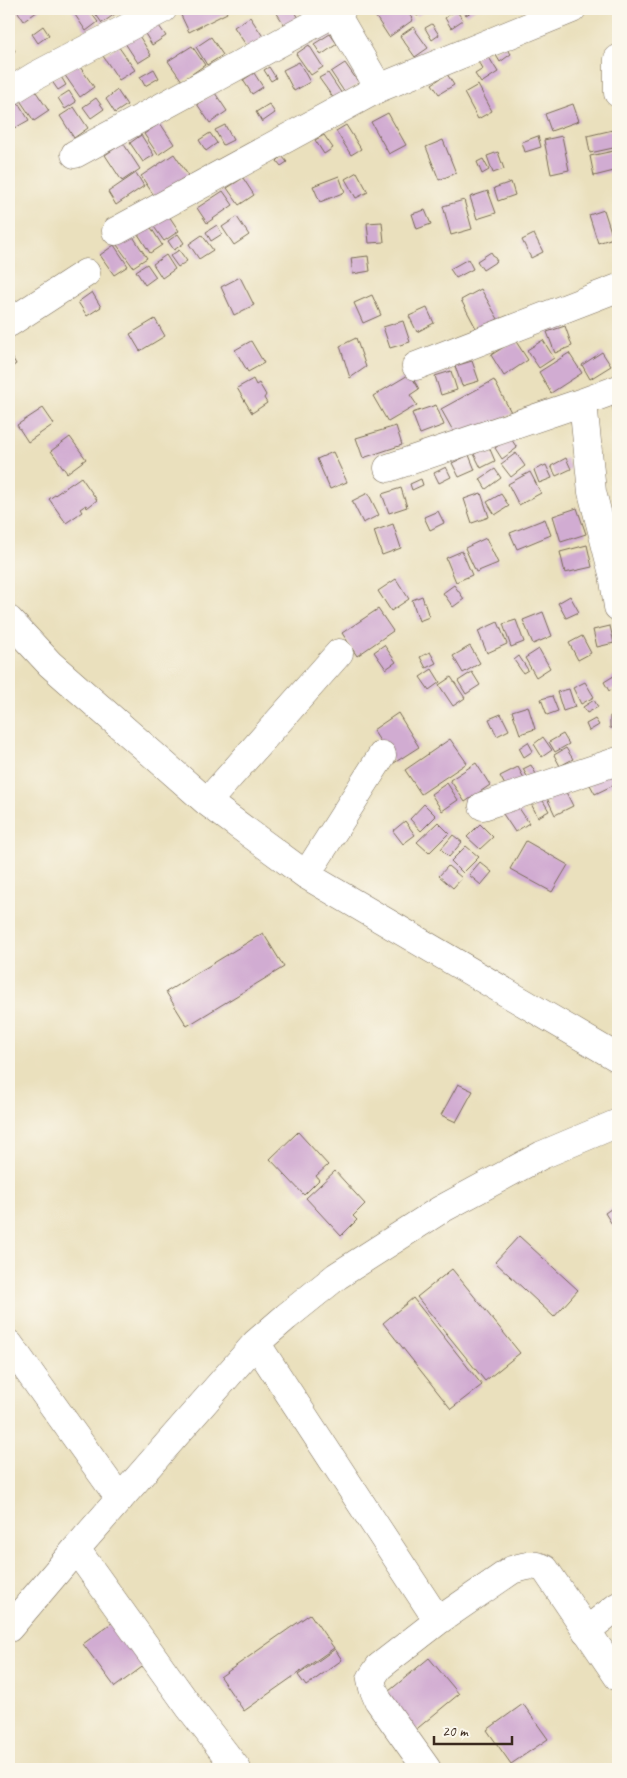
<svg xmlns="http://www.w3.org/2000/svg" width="627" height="1778" viewBox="0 0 627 1778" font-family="Caveat,sans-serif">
<rect width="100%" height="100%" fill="#fbf7ec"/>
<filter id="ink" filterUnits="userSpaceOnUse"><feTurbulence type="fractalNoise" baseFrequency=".02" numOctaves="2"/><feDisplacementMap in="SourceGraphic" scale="10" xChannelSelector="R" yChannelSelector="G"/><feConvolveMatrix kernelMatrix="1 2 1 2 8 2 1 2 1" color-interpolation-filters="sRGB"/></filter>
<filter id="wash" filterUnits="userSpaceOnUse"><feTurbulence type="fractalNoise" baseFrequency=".0096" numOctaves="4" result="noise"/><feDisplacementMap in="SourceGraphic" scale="20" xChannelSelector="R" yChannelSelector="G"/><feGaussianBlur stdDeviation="1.12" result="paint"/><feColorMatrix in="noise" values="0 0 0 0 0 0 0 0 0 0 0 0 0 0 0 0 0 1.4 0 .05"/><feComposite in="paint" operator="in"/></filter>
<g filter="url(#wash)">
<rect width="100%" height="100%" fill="#eae0bd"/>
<g id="blocks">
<path fill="#d1acd2" d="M16 9H41L24 21Z
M71 9H88L98 22 86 31Z
M92 9H115L118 12 102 23Z
M183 9H225L227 13 189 32 179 11Z
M274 9H293L301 21 288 30Z
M382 9H406L413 20 389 37 374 14Z
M412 9H428L417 16Z
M462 9H476L466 15Z
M456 10 463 20 451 28 445 18Z
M250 17 266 41 250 51 234 27Z
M157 23 166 36 152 45 144 32Z
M432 24 439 35 432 40 425 28Z
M43 26 49 35 38 43 32 34Z
M413 27 428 48 415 57 400 36Z
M138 34 151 55 138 63 125 43Z
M330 34 337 44 321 55 314 44Z
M211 37 223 55 207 65 196 47Z
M9 41 15 51 9 55Z
M309 45 323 67 311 75 296 54Z
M505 45 511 54 500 62 494 52Z
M118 46 135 70 119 80 103 56Z
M192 46 205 65 182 81 168 61Z
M485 51 498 72 481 83 475 74 483 69 475 58Z
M299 62 310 82 294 91 283 70Z
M345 63 359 83 345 93 331 72Z
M78 64 94 87 80 97 64 74Z
M269 67 276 78 271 81 264 70Z
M154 69 159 78 145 86 140 77Z
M254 73 263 87 252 94 243 80Z
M328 73 342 94 334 99 319 78Z
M447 74 454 85 439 94 432 84Z
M60 75 66 85 58 90 51 80Z
M478 85 492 111 478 119 464 93Z
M34 89 49 111 34 121 19 99Z
M117 90 127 105 115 113 106 99Z
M69 91 76 102 65 109 58 98Z
M215 93 227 111 210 123 197 104Z
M96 98 104 109 91 118 83 107Z
M17 101 29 120 15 128 9 117V106Z
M269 104 275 113 262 122 256 112Z
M573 104 579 121 551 131 545 114Z
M74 107 88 128 74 138 60 116Z
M388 113 406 145 389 154 371 122Z
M160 123 174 144 158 155 144 134Z
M225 125 233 140 223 145 215 130Z
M346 125 361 149 351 155 336 131Z
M617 129 618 147 590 153 587 136Z
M210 133 217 143 206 151 199 140Z
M141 135 154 155 143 162 130 143Z
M324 135 333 148 324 154 315 140Z
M538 136 541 147 525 152 522 142Z
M562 136 569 170 551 174 544 140Z
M443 140 456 173 439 180 426 147Z
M123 143 140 169 122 181 105 155Z
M618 150V170L594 176 590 156Z
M498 152 504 169 493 173 487 156Z
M174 154 188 175 155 197 141 176Z
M282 156 287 162 281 166 277 161Z
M483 159 489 170 482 174 477 162Z
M357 172 368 192 356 198 345 179Z
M136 173 144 186 116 205 108 192Z
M339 176 345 192 320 202 313 186Z
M243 178 254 195 239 205 227 188Z
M511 182 515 195 498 201 494 188Z
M223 191 233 205 207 223 197 208Z
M488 191 496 213 477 219 470 197Z
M464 200 472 229 451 235 443 206Z
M425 210 431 224 417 229 412 214Z
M604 210 613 238 598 243 589 215Z
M167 213 179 231 164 241 152 224Z
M237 217 249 235 234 245 222 227Z
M382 222 384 242 369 243 367 223Z
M217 225 222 234 211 241 206 232Z
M150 226 162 245 150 253 138 234Z
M178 234 184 243 174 250 168 241Z
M534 234 543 252 531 258 522 240Z
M132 235 147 258 133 267 117 245Z
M202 235 213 250 199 259 189 244Z
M114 245 128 266 114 275 100 255Z
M179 250 187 261 178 267 170 256Z
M491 252 497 261 483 270 477 261Z
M166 255 175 269 162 278 153 264Z
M368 256 370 271 353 274 351 258Z
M468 259 473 269 456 278 450 269Z
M147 264 156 277 145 285 136 271Z
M240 277 254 305 234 315 221 287Z
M481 289 498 319 477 330 461 300Z
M92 292 101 307 87 316 78 302Z
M372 295 381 315 363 323 354 303Z
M427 308 434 323 417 332 409 316Z
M155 319 165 336 140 351 130 334Z
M403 321 410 342 390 348 383 327Z
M565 326 572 346 555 353 547 332Z
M356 338 366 367 350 378 340 346Z
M515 340 528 360 504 376 491 355Z
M543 340 554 358 539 368 527 350Z
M251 341 264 363 248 372 235 350Z
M9 352 16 364 9 369Z
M602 352 611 366 590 379 582 365Z
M569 353 582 373 551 393 539 372Z
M472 361 479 381 462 386 455 366Z
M451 371 457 390 441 395 435 376Z
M410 374 419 389 410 395 417 405 388 422 373 396Z
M253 379 256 385 259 383 266 395 264 398 267 403 252 413 237 388Z
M494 380 512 414 457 438 441 409Z
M618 401V419L615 420 612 402Z
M436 405 444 425 420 434 412 413Z
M43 408 54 424 28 442 17 425Z
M396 426 402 445 363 458 356 438Z
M70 437 86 459 67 473 51 451Z
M510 437 517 448 502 459 495 448Z
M489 447 495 461 481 468 474 454Z
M333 452 347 482 330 489 317 459Z
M516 453 525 466 511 477 501 464Z
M469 455 475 470 459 477 452 463Z
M566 458 571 469 556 476 551 466Z
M546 465 552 478 539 483 534 470Z
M446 467 451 477 439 483 434 473Z
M495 469 501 478 486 489 480 479Z
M530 472 541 493 519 505 508 484Z
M81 477 97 500 87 508 86 505 80 509 82 512 66 523 49 499Z
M421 479 423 485 412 490 410 484Z
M401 488 407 507 389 513 382 494Z
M368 493 379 515 363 523 352 501Z
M481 493 489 517 472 523 464 499Z
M501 494 509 506 495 515 487 502Z
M577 508 586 534 561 542 553 516Z
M438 511 444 523 430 530 424 517Z
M545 519 551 535 517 549 510 533Z
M393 524 401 548 382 555 374 531Z
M486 538 498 563 476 572 465 548Z
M587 545 592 567 565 573 560 552Z
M462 551 472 575 456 582 446 558Z
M396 579 409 599 391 611 378 591Z
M454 585 464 599 453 607 443 593Z
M422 596 429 617 419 621 412 600Z
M570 596 579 612 566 618 558 603Z
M378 609 393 631 357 656 342 633Z
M543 612 552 636 533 644 523 620Z
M516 620 524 642 511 647 503 624Z
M498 622 507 644 487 653 478 631Z
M610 626 614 643 597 647 593 630Z
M582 636 591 653 578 660 569 643Z
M384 645 396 662 386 669 374 652Z
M470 646 480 663 463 673 453 656Z
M539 649 550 668 536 677 525 658Z
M430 652 436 663 426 668 420 657Z
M519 656 528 670 523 673 514 660Z
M432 669 440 682 429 690 420 677Z
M472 672 480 685 466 694 458 681Z
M617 674 618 686 609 691 604 682Z
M451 677 465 698 453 706 439 685Z
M585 682 594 697 581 704 573 688Z
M569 689 575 707 563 711 557 692Z
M552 696 558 711 547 715 541 699Z
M594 700 598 707 587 713 583 707Z
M528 706 535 729 520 734 512 711Z
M398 713 419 747 394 763 373 730Z
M501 714 509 730 497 736 489 719Z
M610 716H618V728H610Z
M595 719 599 725 589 731 586 724Z
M563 734 569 744 555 752 549 742Z
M543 737 552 750 542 757 534 744Z
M450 739 467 763 421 794 405 770Z
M528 742 533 751 524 757 519 748Z
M566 748 573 759 560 766 554 755Z
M476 763 490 785 465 802 450 780Z
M531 765 536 774 528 778 523 769Z
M518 767 525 780 507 789 500 776Z
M612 771 618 783 595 794 589 783Z
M447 783 458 800 442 811 431 794Z
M563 786 573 806 555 815 545 794Z
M539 794 549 811 538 817 529 800Z
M424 804 436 816 421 831 410 819Z
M517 805 529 823 515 832 503 814Z
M405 821 415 835 403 844 393 831Z
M438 822 449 833 429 853 417 842Z
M480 824 493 837 480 849 467 837Z
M453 835 462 842 449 857 441 849Z
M526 841 568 865 552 892 510 869Z
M466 846 479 857 463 873 451 861Z
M480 862 492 872 481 885 469 875Z
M448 866 462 878 453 888 439 876Z
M263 933 284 967 187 1026 166 992Z
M458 1084 473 1091 456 1122 441 1115Z
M298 1132 328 1165 316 1176 319 1180 304 1195 270 1159Z
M335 1171 365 1204 353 1216 357 1220 341 1236 306 1198Z
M618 1204V1234L605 1213Z
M519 1236 578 1290 554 1317 495 1262Z
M452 1269 520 1353 485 1381 417 1297Z
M413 1298 482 1385 451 1409 383 1323Z
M310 1614 334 1648 244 1711 220 1677Z
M117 1619 149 1662 115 1687 83 1644Z
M335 1649 342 1660 306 1686 298 1675Z
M429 1658 459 1694 413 1732 383 1696Z
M523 1704 548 1739 511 1764 487 1730Z"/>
</g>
</g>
<g filter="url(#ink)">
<use href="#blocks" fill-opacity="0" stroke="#786a56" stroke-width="1"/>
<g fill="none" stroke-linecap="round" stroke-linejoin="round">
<defs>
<path id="minor" d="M333 9 379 88
M618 59V93
M9 92 35 76 163 9
M75 154 342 9
M116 231 379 88 572 9
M9 323 86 273
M416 366 618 288
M583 402 592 492 613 574 618 607
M388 468 583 402 618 389
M9 620 50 664 207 802 306 875 618 1058
M207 802 339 653
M483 806 618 761
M306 875 382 755
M256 1343 438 1621
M9 1344 120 1499
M76 1549 190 1708 237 1769
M9 1628 76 1549 256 1343 286 1317 337 1276 440 1210 542 1155 618 1123
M586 1631 618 1606
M427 1769 378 1700 373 1688 371 1679 379 1667 438 1621 512 1570C525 1566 533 1563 545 1569L618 1677"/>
</defs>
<use href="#minor" stroke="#786a56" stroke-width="29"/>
<use href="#minor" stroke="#fff" stroke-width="28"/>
</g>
</g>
<rect width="627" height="1778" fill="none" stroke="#fbf7ec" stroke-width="30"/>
<path d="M434 1736v8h78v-8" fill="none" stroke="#3b2a1e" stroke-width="2.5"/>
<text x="442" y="1736" font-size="15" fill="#3b2a1e" stroke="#fbf7ec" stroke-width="4" paint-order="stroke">20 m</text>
</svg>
